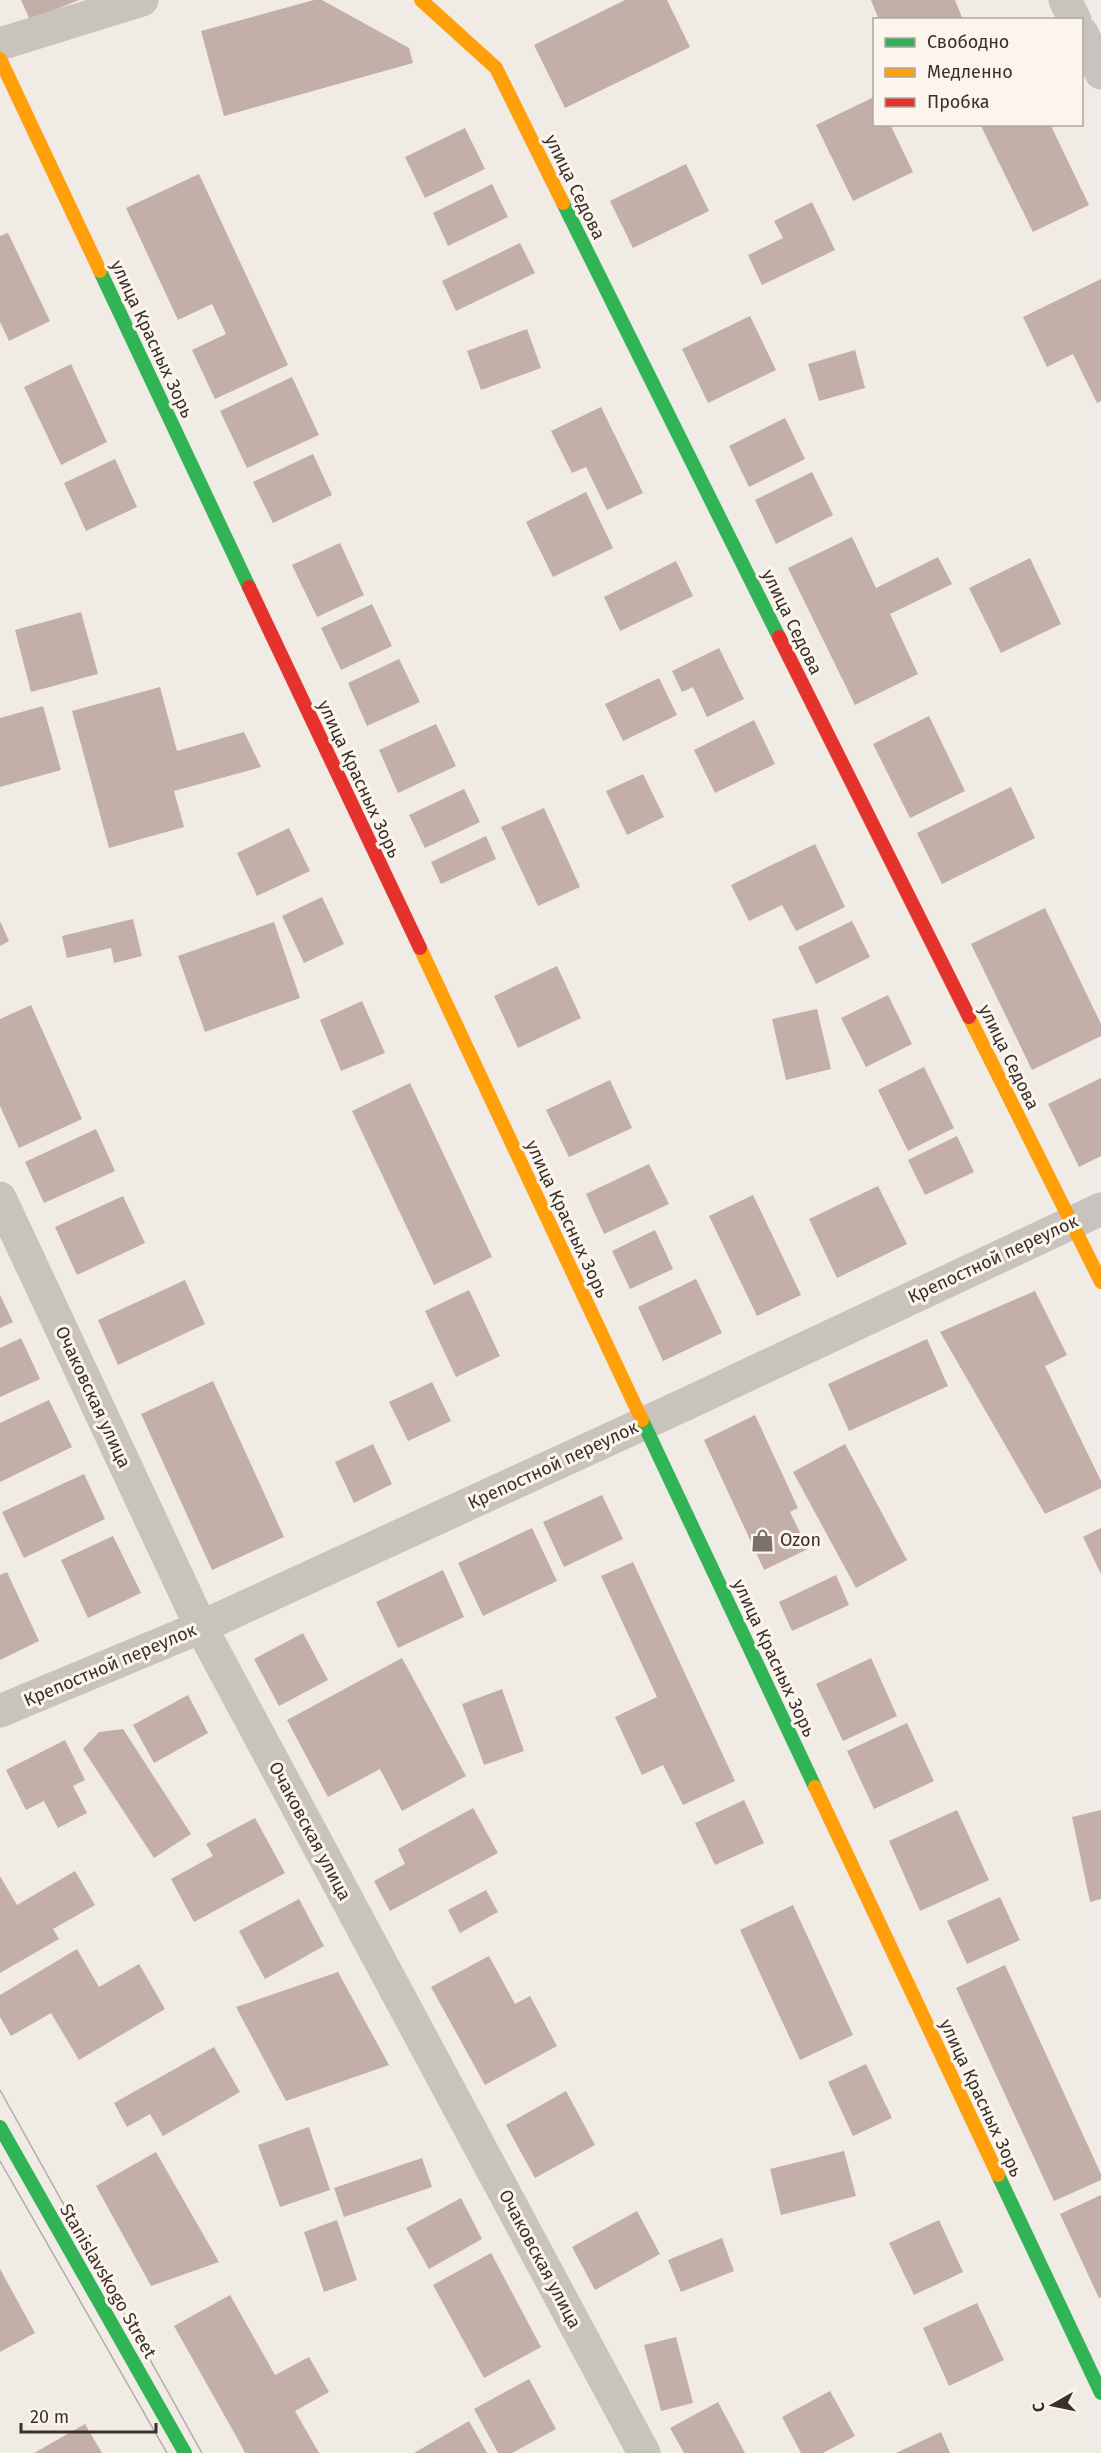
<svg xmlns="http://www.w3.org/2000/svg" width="1101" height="2453" viewBox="0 0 1101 2453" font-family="'Fira Sans',sans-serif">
<rect width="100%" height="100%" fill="#f0ebe5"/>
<path fill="#c3afa7" d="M21 0H79L30 20Z
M314 0H322L409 48 413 63 224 116 201 31Z
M625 0H667L690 47 565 108 534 45Z
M871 0H955L963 20H879Z
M874 97V124H890L913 172 853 201 816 125Z
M980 124H1050L1089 205 1033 232Z
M465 128 485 169 425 198 405 157Z
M686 164 709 211 633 248 610 201Z
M199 174 288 365 215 399 192 350 226 334 212 304 178 320 126 208Z
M492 184 508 217 448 246 433 213Z
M812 202 835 250 762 285 748 255 783 238 774 221Z
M8 233 50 321 9 341 0 322V236Z
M520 243 535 273 456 311 442 281Z
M1101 279V401L1097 403 1073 354 1047 367 1023 317Z
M750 316 776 370 708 403 682 349Z
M527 329 541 368 481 390 467 351Z
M855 350 865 388 819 401 808 364Z
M71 364 107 442 61 465 24 387Z
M292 377 319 435 247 468 220 411Z
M601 407 643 493 607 510 586 467 572 473 551 431Z
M785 418 805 459 749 487 729 446Z
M313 454 332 495 273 523 253 482Z
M115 459 137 507 86 531 64 483Z
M812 472 833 515 776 544 755 500Z
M586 492 613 548 553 577 526 522Z
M852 537 876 588 938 557 952 584 890 614 918 674 855 705 788 568Z
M340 543 364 595 317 617 292 565Z
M1030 558 1061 624 1001 653 969 588Z
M676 561 693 596 620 631 604 597Z
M372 604 392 646 341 670 321 628Z
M81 612 98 674 31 692 15 630Z
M719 648 744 699 707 717 693 687 682 692 672 671Z
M399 659 420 702 367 726 348 683Z
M659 678 677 715 623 741 605 704Z
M160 687 177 751 244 732 261 767 174 791 184 827 109 848 72 711Z
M43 706 61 770 0 787V718Z
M929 716 965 791 910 818 873 744Z
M754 720 775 764 715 793 694 750Z
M436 724 456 766 398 793 379 750Z
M643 774 664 817 627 835 606 791Z
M1011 787 1035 838 942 884 917 833Z
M464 789 480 822 425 848 409 815Z
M544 808 580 887 538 906 501 827Z
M289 828 310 871 257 896 237 853Z
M486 836 496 859 441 884 431 862Z
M815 844 845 907 796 931 782 905 749 921 731 885Z
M322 897 344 944 304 963 282 916Z
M1045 908 1101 1024V1036L1032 1070 971 944Z
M133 919 142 956 114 963 111 948 67 958 62 936Z
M0 921 9 941 0 946Z
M852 921 870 957 816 984 798 947Z
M274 922 300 998 205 1032 178 956Z
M557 966 581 1018 518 1048 494 996Z
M888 995 912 1044 866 1067 841 1018Z
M362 1001 385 1053 341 1071 320 1020Z
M31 1005 82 1119 19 1148 0 1106V1019Z
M817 1009 831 1069 786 1080 772 1019Z
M924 1067 954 1128 908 1151 878 1090Z
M1101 1078V1156L1079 1167 1048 1104Z
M610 1080 632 1128 569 1157 546 1110Z
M410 1083 492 1257 434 1285 352 1111Z
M96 1129 115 1171 44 1203 25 1162Z
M957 1136 974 1172 925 1195 908 1160Z
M649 1164 669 1204 604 1234 586 1194Z
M878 1186 907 1244 837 1278 809 1219Z
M753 1195 801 1295 757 1316 709 1216Z
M123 1196 145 1243 77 1275 55 1227Z
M655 1230 673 1269 630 1289 612 1251Z
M696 1279 722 1333 663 1361 638 1307Z
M185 1280 205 1324 118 1365 98 1320Z
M469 1290 500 1356 456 1377 425 1311Z
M1035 1291 1067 1355 1045 1366 1101 1481V1488L1045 1514 940 1332Z
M0 1295 13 1322 0 1328Z
M21 1338 40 1379 0 1397V1348Z
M927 1339 948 1386 849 1431 828 1384Z
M213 1381 284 1537 212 1570 141 1414Z
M432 1382 451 1421 408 1441 389 1402Z
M49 1400 72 1447 0 1482V1423Z
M755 1415 798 1508 790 1512 808 1549 764 1570 704 1440Z
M373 1444 392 1484 354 1503 335 1462Z
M845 1444 907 1560 856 1588 793 1472Z
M84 1474 105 1519 24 1558 2 1512Z
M602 1495 623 1539 564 1567 543 1522Z
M532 1528 557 1581 483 1616 458 1563Z
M1101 1528V1574L1083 1537Z
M113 1536 141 1593 88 1618 61 1560Z
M633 1562 735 1781 683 1805 663 1765 642 1775 615 1717 657 1697 601 1576Z
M443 1570 464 1617 398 1648 376 1602Z
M7 1572 39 1641 0 1660V1575Z
M836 1575 849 1605 792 1631 779 1602Z
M303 1633 328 1680 279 1706 254 1659Z
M402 1658 466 1776 402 1811 380 1769 328 1797 287 1720Z
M871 1658 897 1716 843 1741 816 1684Z
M502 1689 524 1751 484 1765 462 1704Z
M188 1695 208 1733 154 1763 133 1725Z
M907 1723 934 1781 874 1809 847 1751Z
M123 1729 191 1834 154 1858 83 1749 99 1732Z
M65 1740 85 1780 73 1786 87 1813 58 1828 44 1801 26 1810 6 1770Z
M744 1800 764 1843 715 1865 695 1823Z
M473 1808 498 1853 390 1911 374 1881 405 1864 398 1849Z
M957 1810 989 1880 920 1911 889 1841Z
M1101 1810V1899L1090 1902 1072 1817Z
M255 1818 285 1873 194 1922 171 1879 213 1856 206 1844Z
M75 1871 95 1905 53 1929 59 1939 0 1973V1876L17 1905Z
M486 1890 498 1912 460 1933 448 1910Z
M1000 1897 1020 1940 967 1964 947 1921Z
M299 1899 324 1946 265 1979 239 1931Z
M793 1905 853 2035 800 2060 740 1930Z
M77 1949 99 1987 139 1964 165 2009 79 2060 51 2013 11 2036 0 2017V1995Z
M489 1956 515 2004 530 1996 557 2046 485 2085 431 1987Z
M1005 1965 1101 2174V2180L1054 2201 956 1988Z
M338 1972 389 2065 286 2101 236 2007Z
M214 2047 240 2092 163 2136 150 2114 127 2127 114 2103Z
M866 2064 892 2118 853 2136 828 2082Z
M566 2091 595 2145 535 2178 506 2125Z
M309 2127 330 2190 280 2207 258 2145Z
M844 2151 856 2196 781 2215 770 2169Z
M156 2152 219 2262 151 2286 96 2186Z
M422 2158 432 2187 344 2217 334 2188Z
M1101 2195V2297L1099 2298 1060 2214Z
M461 2198 482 2239 429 2269 406 2228Z
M637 2211 660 2254 595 2290 572 2247Z
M337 2220 357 2280 324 2292 304 2232Z
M939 2220 963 2272 914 2295 889 2243Z
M722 2238 734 2271 681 2292 668 2260Z
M491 2253 541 2347 484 2378 433 2285Z
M0 2269 35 2333 0 2352Z
M230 2295 275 2375 309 2357 329 2392 295 2411 319 2453H245L240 2443 174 2326Z
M977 2303 1004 2360 949 2386 923 2328Z
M676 2337 693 2403 661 2411 644 2345Z
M529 2379 556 2429 512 2453H498L474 2409Z
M830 2391 855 2436 823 2453H801L782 2417Z
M718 2402 745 2453H684L670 2428Z
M469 2421 487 2453H414Z
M85 2424 102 2453H34Z
M941 2432 950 2453H896Z"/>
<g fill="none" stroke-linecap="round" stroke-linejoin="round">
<path stroke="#c9c3be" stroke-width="33" d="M1065 0 1075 20
M1082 33 1101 73
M0 44 142 0
M0 1198 201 1627 644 2453
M0 1711 201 1627 686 1404 1101 1209"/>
<path stroke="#30b455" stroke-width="14" d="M563 203 779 637
M100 271 249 587
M642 1420 815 1787
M0 2127 185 2453
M998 2175 1101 2393"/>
<path stroke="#ff9f0a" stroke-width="14" d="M421 0 496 68 563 203
M0 59 100 271
M420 948 642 1420
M969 1017 1101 1282
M815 1787 998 2175"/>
<path stroke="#e5322d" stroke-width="14" d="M249 587 420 948
M779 637 969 1017"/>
<path stroke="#b1aca8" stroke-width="1.5" d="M0 2090 202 2453
M0 2161 167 2453"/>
</g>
<defs>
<symbol id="shop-bare" viewBox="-9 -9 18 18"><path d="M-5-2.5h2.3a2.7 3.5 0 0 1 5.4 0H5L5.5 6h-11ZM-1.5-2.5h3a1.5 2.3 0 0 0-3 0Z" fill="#7a716c" stroke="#fbf5ee" stroke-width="2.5" paint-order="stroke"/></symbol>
</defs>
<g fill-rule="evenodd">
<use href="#shop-bare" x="746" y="1524" width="33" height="33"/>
</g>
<g text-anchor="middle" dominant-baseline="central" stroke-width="6" stroke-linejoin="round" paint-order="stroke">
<g font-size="18" fill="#3b302b" stroke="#fbf5ee">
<text transform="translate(575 187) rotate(64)">улица Седова</text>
<text transform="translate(152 339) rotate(65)">улица Красных Зорь</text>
<text transform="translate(792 622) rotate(64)">улица Седова</text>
<text transform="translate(359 779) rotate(65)">улица Красных Зорь</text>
<text transform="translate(1009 1057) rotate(64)">улица Седова</text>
<text transform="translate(567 1219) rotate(65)">улица Красных Зорь</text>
<text transform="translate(993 1259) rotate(-25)">Крепостной переулок</text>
<text transform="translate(93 1397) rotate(65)">Очаковская улица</text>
<text transform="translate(553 1465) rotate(-25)">Крепостной переулок</text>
<text transform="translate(774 1658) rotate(65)">улица Красных Зорь</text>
<text transform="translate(110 1665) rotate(-23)">Крепостной переулок</text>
<text transform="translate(310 1831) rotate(62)">Очаковская улица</text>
<text transform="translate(981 2098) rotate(65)">улица Красных Зорь</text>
<text transform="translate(540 2259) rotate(62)">Очаковская улица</text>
<text transform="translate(108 2281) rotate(60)">Stanislavskogo Street</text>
</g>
<g font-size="18" fill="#3b302b" stroke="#fbf5ee" text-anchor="start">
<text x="780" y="1540">Ozon</text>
</g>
</g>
<rect x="873" y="18" width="210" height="108" fill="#fbf5ee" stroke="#aea6a0" stroke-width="1.5"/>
<rect x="885" y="38" width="30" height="9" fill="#30b455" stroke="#aea6a0" stroke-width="1.5"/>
<text x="927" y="48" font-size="18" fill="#3b302b">Свободно</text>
<rect x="885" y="68" width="30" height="9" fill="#ff9f0a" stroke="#aea6a0" stroke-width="1.5"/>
<text x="927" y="78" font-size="18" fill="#3b302b">Медленно</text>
<rect x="885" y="98" width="30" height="9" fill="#e5322d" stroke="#aea6a0" stroke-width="1.5"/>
<text x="927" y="108" font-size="18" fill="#3b302b">Пробка</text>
<g transform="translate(1053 2405) rotate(261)" stroke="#fbf5ee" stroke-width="4.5" paint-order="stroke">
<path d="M0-4.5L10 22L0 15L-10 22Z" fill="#3b302b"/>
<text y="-9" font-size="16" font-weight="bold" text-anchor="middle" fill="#3b302b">С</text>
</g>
<path d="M21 2423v9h135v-9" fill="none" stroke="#3b302b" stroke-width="3"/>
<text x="30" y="2423" font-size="18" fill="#3b302b" stroke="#fbf5ee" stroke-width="4.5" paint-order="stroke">20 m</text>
</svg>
